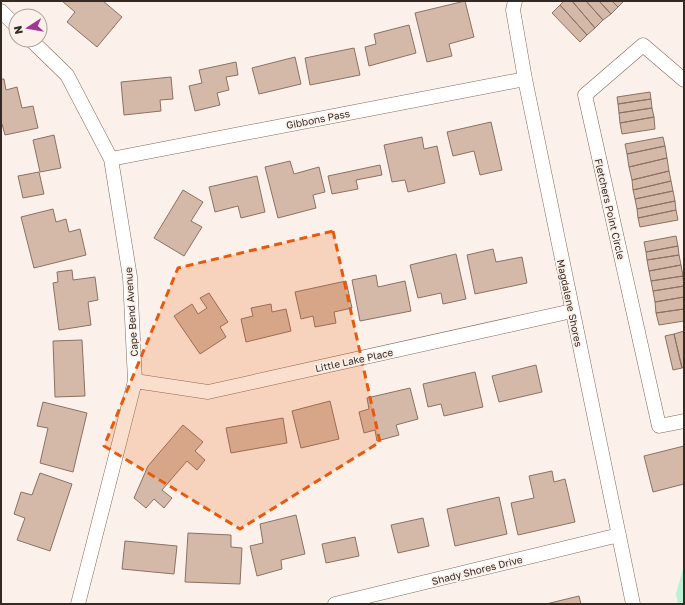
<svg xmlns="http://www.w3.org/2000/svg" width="685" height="605" viewBox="0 0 685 605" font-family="'Golos Text',sans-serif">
<rect width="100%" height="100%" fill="#fcf1ea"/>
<path fill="#b6f4d3" d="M684 565V604H678L676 594Z"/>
<path fill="#d4b9a9" stroke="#8a7162" d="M62 1H103L122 17 97 47 67 22 75 12Z
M465 1 474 37 449 44 452 56 427 62 415 13Z
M564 1H572L595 28 587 35 560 5Z
M572 1H586L603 20 595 28Z
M586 1H599L611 14 603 20Z
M599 1H612L618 7 611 14Z
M612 1H624L618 7Z
M560 5 587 35 580 42 552 13Z
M409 25 416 53 369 66 365 47 376 44 374 34Z
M354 48 360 75 310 85 305 58Z
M295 57 301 84 259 94 252 68Z
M236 62 238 75 226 77 229 90 217 93 220 105 195 111 189 86 202 83 199 70Z
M171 77 173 99 160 100 161 111 124 115 121 82Z
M1 79H4L6 90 17 87 22 108 33 106 38 128 5 135 2 124H1Z
M650 92 651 99 618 104 617 97Z
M651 99 652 108 619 113 618 104Z
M652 108 654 117 620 123 619 113Z
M654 117 655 129 622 134 620 123Z
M491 122 502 170 480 175 474 151 453 156 447 132Z
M54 135 61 168 40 172 33 140Z
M422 137 424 149 437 146 445 183 408 192 405 180 392 182 384 145Z
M663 137 665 146 627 154 625 144Z
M665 146 667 158 629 167 627 154Z
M667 158 669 171 632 180 629 167Z
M290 161 294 174 319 167 325 192 313 195 316 208 278 218 265 167Z
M380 165 382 175 356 180 358 189 332 194 328 176Z
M669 171 671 181 633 190 632 180Z
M39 172 44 194 23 198 18 176Z
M257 176 265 212 241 218 238 206 215 212 209 187Z
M671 181 673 191 635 199 633 190Z
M183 190 203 202 191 221 202 227 184 256 154 238Z
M673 191 675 201 637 209 635 199Z
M675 201 676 210 638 218 637 209Z
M53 209 56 222 66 219 69 232 80 229 86 255 34 268 21 217Z
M676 210 678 220 640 227 638 218Z
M676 236 678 246 646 252 644 242Z
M678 246 679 255 647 260 646 252Z
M493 249 496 262 522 257 527 283 475 294 467 255Z
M456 254 466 299 443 304 441 293 418 298 410 265Z
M679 255 681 265 649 271 647 260Z
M681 265 683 276 651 281 649 271Z
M72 270 73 280 95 277 98 300 88 302 91 325 59 330 53 283 58 282 57 272Z
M376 275 378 287 405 281 411 311 360 321 352 280Z
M683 276 684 286 653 291 651 281Z
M346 281 352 308 334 312 336 323 315 327 313 316 301 319 295 292Z
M684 286V297L655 302 653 291Z
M209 293 228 322 220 327 226 337 200 354 174 316 192 304 198 314 207 308 200 298Z
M684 297V309L656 313 655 302Z
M271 304 272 312 286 309 291 331 246 342 241 319 253 316 251 308Z
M684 309V321L659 325 656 313Z
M684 331V367L682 368 674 334Z
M674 334 682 368 673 370 665 336Z
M82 340 85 396 55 397 53 341Z
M536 365 542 392 499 402 492 376Z
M475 372 483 407 444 416 441 404 428 407 423 384Z
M410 388 418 419 396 425 399 435 377 441 375 430 364 433 359 412 369 409 367 398Z
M330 401 339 439 301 448 292 411Z
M43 402 87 413 73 472 40 463 48 428 37 426Z
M283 418 287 443 231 453 226 428Z
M183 425 203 442 195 451 205 460 197 470 187 461 162 490 172 498 164 508 154 499 146 508 134 498 148 466Z
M684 446V484L653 492 644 456Z
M552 471 554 482 565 479 575 522 518 535 511 503 534 498 529 476Z
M40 473 72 484 50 551 17 540 25 518 14 514 21 492 32 495Z
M499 497 507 534 455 546 447 509Z
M296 515 305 554 281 560 282 569 257 576 250 546 263 543 260 524Z
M423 518 429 546 398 553 391 525Z
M188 533 231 535V547L242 548 240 584 185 582Z
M355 537 359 556 326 563 322 544Z
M125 541 177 546 174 574 122 569Z
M579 596 581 604H546Z"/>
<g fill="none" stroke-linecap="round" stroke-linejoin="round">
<defs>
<path id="street" d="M515 1 513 10 525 79 633 604
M1 11 16 26
M31 40 67 75 111 159 130 277 135 381 78 604
M684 80 643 45 585 95 659 426 684 421
M111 159 525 79
M135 381 208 392 572 311
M335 604 619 535"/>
</defs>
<use href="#street" stroke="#81695a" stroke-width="15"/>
<use href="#street" stroke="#fff" stroke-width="14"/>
</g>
<path fill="#e8590c" fill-opacity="0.2" stroke="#e8590c" stroke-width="3" stroke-dasharray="8 5" stroke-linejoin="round" d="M333 231 380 442 240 529 104 446 178 268Z"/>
<g text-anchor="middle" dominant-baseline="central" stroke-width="3.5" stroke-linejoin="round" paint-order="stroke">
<g font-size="10" fill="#342923" stroke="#fcf1ea">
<text transform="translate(318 119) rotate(-11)">Gibbons Pass</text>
<text transform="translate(610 209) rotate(77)">Fletchers Point Circle</text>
<text transform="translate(570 303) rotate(78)">Magdalene Shores</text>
<text transform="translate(131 312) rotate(-94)">Cape Bend Avenue</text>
<text transform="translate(354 360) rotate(-12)">Little Lake Place</text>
<text transform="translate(477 570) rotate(-14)">Shady Shores Drive</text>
</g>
</g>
<rect width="685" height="605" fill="none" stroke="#342923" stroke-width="4"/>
<g transform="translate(28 28) rotate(258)"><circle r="19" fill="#fcf1ea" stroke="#aca19a"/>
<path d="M0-3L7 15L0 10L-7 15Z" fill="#a33594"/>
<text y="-6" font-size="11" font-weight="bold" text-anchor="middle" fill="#342923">N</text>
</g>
</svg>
